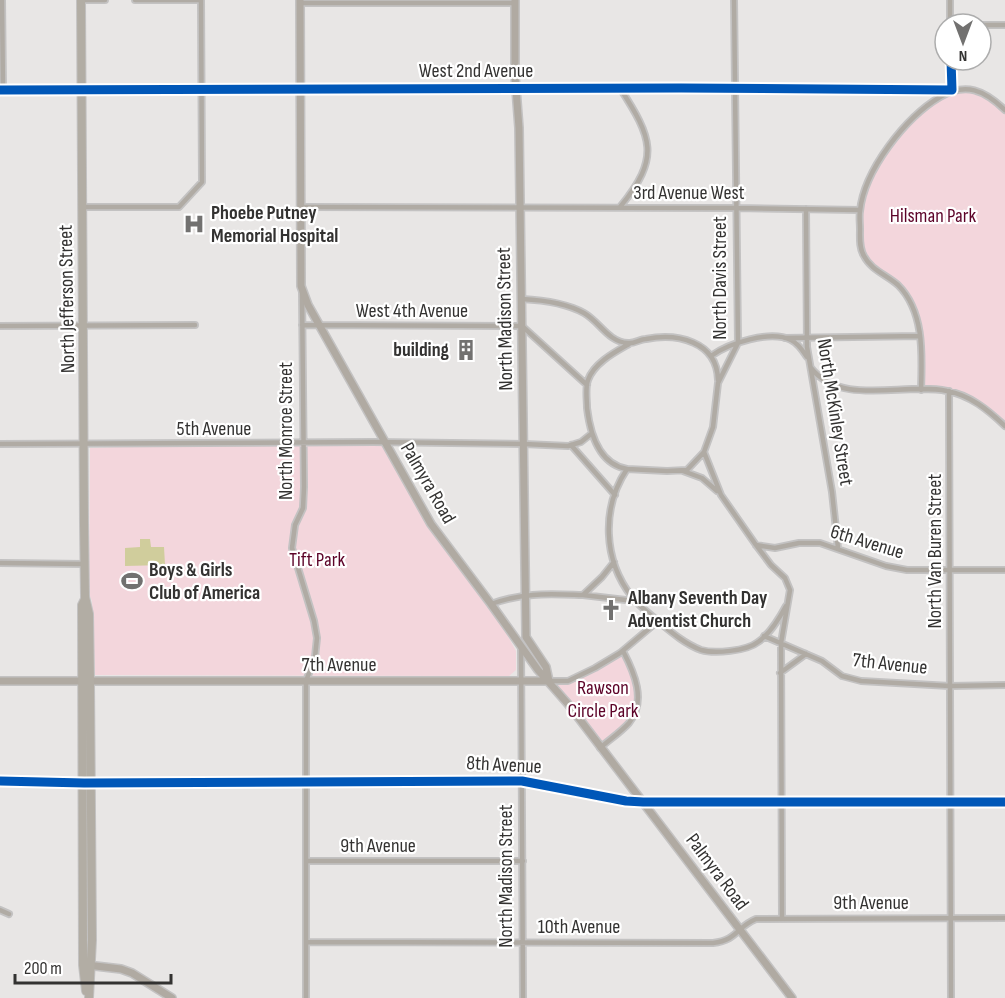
<svg xmlns="http://www.w3.org/2000/svg" width="1005" height="998" viewBox="0 0 1005 998" font-family="'Sofia Sans Condensed',sans-serif">
<rect width="100%" height="100%" fill="#e8e6e5"/>
<path fill="#f3d6dc" d="M973 90 985 94 1005 110V424L981 403 946 389H922L918 321 906 293 870 262 861 246V210L868 184 874 173 895 140 913 117 952 91Z
M385 444 431 525 491 605 516 651V670L509 676 95 675 92 601 89 594 90 448 174 445Z
M623 651C646 704 642 710 600 747L550 683 566 682Z"/>
<path fill="#d0cd9c" d="M140 539H150L151 547H164L165 565 125 566V548L140 547Z"/>
<g fill="none" stroke-linecap="round" stroke-linejoin="round">
<defs>
<path id="street" d="M2 0 3 90
M81 0H105
M135 0H201
M734 0 738 343 718 383 713 427 704 452 721 495 756 545 771 565 785 578 790 590 781 643 782 918
M300 3H515
M950 24V0
M981 25H1005
M620 88C652 138 661 157 620 207
M0 90 681 88 952 90 951 60
M82 207H179L202 182 201 0
M301 207 735 208 860 210
M806 209 807 347 832 492 838 548
M302 292 304 487 303 508 295 525 292 548 314 621 317 638 315 657 306 681V998
M522 299C542 300 566 303 584 313 600 322 608 342 628 343 634 344 640 339 646 339 677 333 717 341 718 380
M302 325 522 326 587 385
M0 326 195 325
M785 338 920 336
M711 356C729 343 770 330 791 340 798 343 803 351 807 357
M811 368C842 407 904 382 947 391 970 395 988 410 1005 426
M921 390C922 356 925 312 898 285 887 275 871 270 864 256 859 248 860 238 860 229 860 223 859 216 860 211 864 170 906 117 940 97 966 82 984 90 1005 110
M949 391 951 998
M0 444 373 442 524 444 568 446 581 442 591 434
M571 445 615 495
M704 452 687 470 667 471 627 469C601 508 603 560 632 597 640 607 650 614 659 622 671 632 685 644 701 650 714 654 747 651 758 642 770 634 779 619 786 606
M627 469C598 464 590 433 587 408 587 399 585 388 588 380 594 363 615 352 629 344
M683 471 702 478 717 491
M756 545 775 548 799 543H820L886 566 907 570H1005
M0 563 84 564
M583 595 634 601
M491 604C525 592 548 594 583 595L602 577 614 562
M764 636 822 661 842 676 861 681 950 686 1005 685
M521 647 523 998
M780 673 806 654
M549 681H568L595 668 620 653 658 621
M600 748C609 740 621 732 629 723 647 701 634 672 623 651
M0 781 84 783 522 781 626 801 643 802
M306 861H523
M0 910 9 914
M306 942 713 943C738 940 736 927 756 919L1005 918"/>
<path id="secondary" d="M300 0 301 286 308 305 431 524 491 604 538 670 568 704 792 998
M515 0V76L519 128 526 637 546 667 549 681
M0 681H549
M643 802H1005
M87 965 121 969 132 973 172 998"/>
<path id="primary" d="M81 0 84 523 85 597 89 614 90 682 92 940 89 998
M85 599 82 605 83 965 86 991"/>
</defs>
<use href="#street" stroke="#c3c2c2" stroke-width="8"/>
<use href="#secondary" stroke="#c3c2c2" stroke-width="10"/>
<use href="#primary" stroke="#c3c2c2" stroke-width="10"/>
<use href="#street" stroke="#b0aba4" stroke-width="4.5"/>
<use href="#secondary" stroke="#b0aaa2" stroke-width="7"/>
<use href="#primary" stroke="#b2ada4" stroke-width="8"/>
<defs>
<path id="cycleway" d="M0 90 681 88 952 90 951 60
M0 781 84 783 522 781 626 801 643 802H1005"/>
</defs>
<use href="#cycleway" stroke="#fff" stroke-width="13"/>
<use href="#cycleway" stroke="#0057b8" stroke-width="9"/>
</g>
<defs>
<symbol id="hospital-bare" viewBox="-9 -9 18 18"><path d="M-5-5h3v3.5h4V-5h3V5h-3V1.5h-4V5h-3Z" fill="#727170" stroke="#fff" stroke-width="2.5" paint-order="stroke"/></symbol>
<symbol id="building-bare" viewBox="-9 -9 18 18"><path d="M-4-6H4V6H1V3H-1V6H-4ZM-2.5-4.3h1.7v1.8h-1.7ZM.8-4.3h1.7v1.8H.8ZM-2.5-1h1.7V.8h-1.7ZM.8-1h1.7V.8H.8Z" fill="#727170" stroke="#fff" stroke-width="2.5" paint-order="stroke"/></symbol>
<symbol id="stadium-bare" viewBox="-9 -9 18 18"><path d="M0-5a6.5 5 0 1 0 0 10a6.5 5 0 1 0 0-10ZM-3.5-1.8h7v3.6h-7Z" fill="#727170" stroke="#fff" stroke-width="2.5" paint-order="stroke"/></symbol>
<symbol id="church-bare" viewBox="-9 -9 18 18"><path d="M-1.2-6h2.4v3.5h3.3v2.4h-3.3V6h-2.4V-.1h-3.3v-2.4h3.3Z" fill="#727170" stroke="#fff" stroke-width="2.5" paint-order="stroke"/></symbol>
</defs>
<g fill-rule="evenodd">
<use href="#hospital-bare" x="179" y="209" width="30" height="30"/>
<use href="#building-bare" x="451" y="335" width="30" height="30"/>
<use href="#stadium-bare" x="117" y="566" width="30" height="30"/>
<use href="#church-bare" x="596" y="595" width="30" height="30"/>
</g>
<g text-anchor="middle" dominant-baseline="central" stroke-width="4.5" stroke-linejoin="round" paint-order="stroke">
<g font-size="20" fill="#333231" stroke="#fff">
<text x="476" y="71">West 2nd Avenue</text>
<text x="689" y="193">3rd Avenue West</text>
<text transform="translate(720 278) rotate(-90)">North Davis Street</text>
<text transform="translate(67 299) rotate(-91)">North Jefferson Street</text>
<text x="412" y="311">West 4th Avenue</text>
<text transform="translate(505 319) rotate(-91)">North Madison Street</text>
<text transform="translate(835 412) rotate(81)">North McKinley Street</text>
<text x="214" y="429">5th Avenue</text>
<text transform="translate(286 431) rotate(-90)">North Monroe Street</text>
<text transform="translate(428 483) rotate(60)">Palmyra Road</text>
<text transform="translate(867 542) rotate(17)">6th Avenue</text>
<text transform="translate(935 551) rotate(-90)">North Van Buren Street</text>
<text transform="translate(890 664) rotate(6)">7th Avenue</text>
<text x="339" y="665">7th Avenue</text>
<text transform="translate(504 765) rotate(3)">8th Avenue</text>
<text x="378" y="846">9th Avenue</text>
<text transform="translate(717 872) rotate(53)">Palmyra Road</text>
<text transform="translate(506 876) rotate(-90)">North Madison Street</text>
<text x="871" y="903">9th Avenue</text>
<text x="579" y="927">10th Avenue</text>
</g>
<g font-size="20" font-weight="bold" fill="#333231" stroke="#fff" text-anchor="start">
<text x="211" y="213">Phoebe Putney<tspan x="211" dy="23">Memorial Hospital</tspan></text>
<text x="449" y="350" text-anchor="end">building</text>
<text x="149" y="570">Boys &amp; Girls<tspan x="149" dy="23">Club of America</tspan></text>
<text x="628" y="598">Albany Seventh Day<tspan x="628" dy="23">Adventist Church</tspan></text>
</g>
<g font-size="20" fill="#5c0328" stroke="#fff">
<text x="933" y="216">Hilsman Park</text>
<text x="317" y="560">Tift Park</text>
<text x="603" y="688">Rawson<tspan x="603" dy="23">Circle Park</tspan></text>
</g>
</g>
<g transform="translate(963 42) rotate(180)"><circle r="28" fill="#ffffff" stroke="#adadad" stroke-width="1.5"/>
<path d="M0-4.5L10 22L0 15L-10 22Z" fill="#727170"/>
<text y="-9" font-size="16" font-weight="bold" text-anchor="middle" fill="#333231">N</text>
</g>
<path d="M15 974v9h156v-9" fill="none" stroke="#333231" stroke-width="3"/>
<text x="24" y="974" font-size="18" fill="#333231" stroke="#ffffff" stroke-width="4.5" paint-order="stroke">200 m</text>
</svg>
